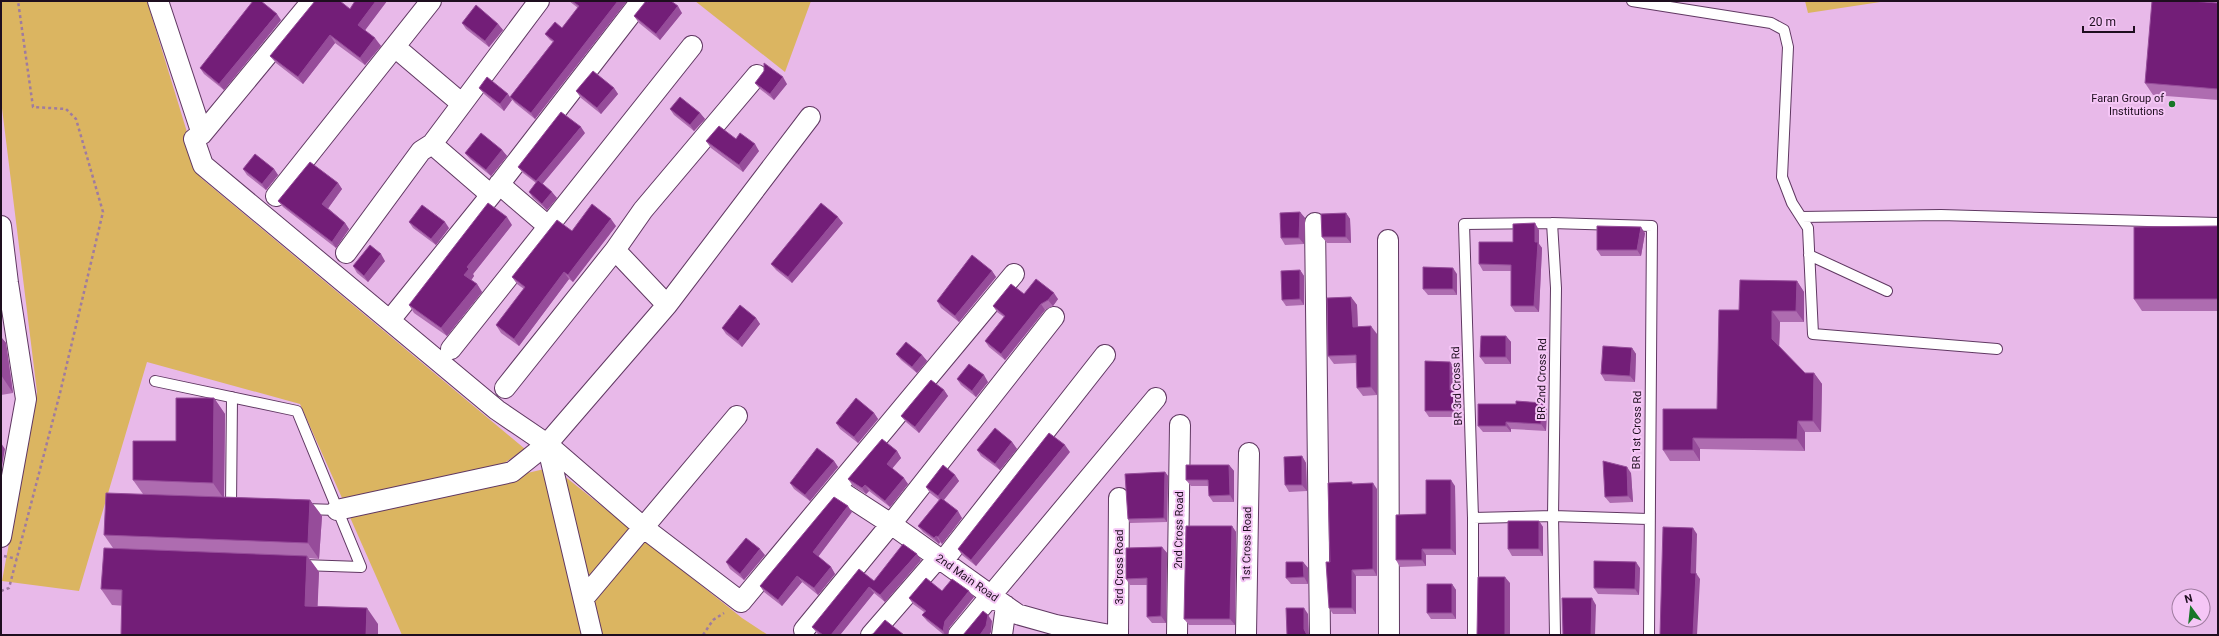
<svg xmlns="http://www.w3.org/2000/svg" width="2219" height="636" viewBox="0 0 2219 636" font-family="Roboto,sans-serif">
<rect width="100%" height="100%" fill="#e8b9e9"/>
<path fill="#dbb561" d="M1 1H147L201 178 525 449 497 468 342 498 300 404 147 362 79 591 2 581 37 392 1 100Z
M695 1H811L785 72Z
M1805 1H1887L1808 13Z
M553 467 742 618 768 635H402L349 515Z"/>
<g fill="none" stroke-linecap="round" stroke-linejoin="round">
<defs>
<path id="service" d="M1632 1 1771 23 1784 30 1788 47 1782 177 1792 203 1808 228 1813 334 1997 349
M1801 217 1941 215 2218 223
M1809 255 1887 291
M155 381 297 411 361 567 302 565
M231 506 232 397
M305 509 337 510
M1473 518 1553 516 1648 519
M1473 635V518L1464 224 1552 223
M1555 635 1553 516 1556 288 1552 223 1652 226 1649 635"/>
<path id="minor" d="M158 1 202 134
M312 1 202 134 194 139 203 165 497 410 547 444 592 635
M395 47 461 103
M432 144 491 195
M499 184 549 227
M276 196 431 1
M1315 223 1320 635
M1 226 8 283 26 399 1 537
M1388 240 1389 635
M615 250 667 305
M346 253 421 151 432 144 539 1
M390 320 491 195 641 1
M451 349 692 46
M505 388 615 250 643 210 757 75
M547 444 644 528 741 602 1014 274
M837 489 891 524 1017 614 1056 625 1110 635
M337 510 512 472 547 444 667 305 810 117
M943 561 1105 355
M584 598 737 416
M804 630 891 524 1054 317
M871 635 938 558
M958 635 1156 398
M1002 635 1006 606
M1118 635 1119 498
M1177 635 1180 425
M1246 635 1249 453"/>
</defs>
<use href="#service" stroke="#603862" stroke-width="12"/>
<use href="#minor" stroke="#603862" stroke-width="22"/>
<path stroke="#9f7ba0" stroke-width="2.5" stroke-dasharray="3 3" stroke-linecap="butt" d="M4 556 17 559
M1 591 9 588 60 393 103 212 76 119 66 109 33 107 18 1
M703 635 713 620 724 613"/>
<use href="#service" stroke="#fff" stroke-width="10"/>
<use href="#minor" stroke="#fff" stroke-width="20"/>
</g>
<path fill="#ae6cb0" d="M355 1H387L365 30 381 46 365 65 335 43 303 84 276 63 270 56 350 9Z
M569 1H627L535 119 515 103 510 97 553 42 550 40 545 34 562 28 578 8Z
M648 2 682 13 660 40 639 23 634 16Z
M2218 3V100L2153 95 2145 83Z
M281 20 224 90 204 74 200 68Z
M462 23 498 24 503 30 489 47 466 29Z
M755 83 787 84 774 100 760 89Z
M479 88 512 100 504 111 484 94Z
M614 88 618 94 601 114 581 98 576 91Z
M670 109 700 113 705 119 694 131 674 115Z
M585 133 542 184 557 198 547 210 533 198 529 192 536 183 523 173 518 167Z
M736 139 759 151 743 172 711 148 706 141Z
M502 150 507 156 491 176 470 159 465 153Z
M243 169H274L278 175 266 190 247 175Z
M338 183 342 189 328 208 345 223 349 229 336 248 283 207 278 201Z
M1300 212 1305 218 1304 244 1285 245 1281 238Z
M1346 213 1350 219 1351 243H1327L1322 237Z
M409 222 449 228 436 245 413 228Z
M843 223 792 283 776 270 771 264Z
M512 225 473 274 474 276 471 280 477 284 482 292 447 336 414 313 409 305Z
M616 226 573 282 569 279 519 346 501 333 496 325 524 289 517 284 512 277 572 231Z
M2218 226V311H2142L2134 299Z
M1539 230V244L1542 248 1539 312H1515L1511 306V271H1483L1479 264 1513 242Z
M1645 233 1641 256H1601L1597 250Z
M385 261 368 282 357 273 353 266Z
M1300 270 1304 276V305L1286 306 1282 300Z
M992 271 996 277 959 322 941 308 937 301Z
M1457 274V295H1428L1423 289Z
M1797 281 1804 292V322H1780L1779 347 1805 373H1814L1822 384 1821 432H1805V451L1700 449V461H1670L1663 450 1717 409 1739 310Z
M1024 294 1058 299 1053 306 1045 310 1005 360 989 347 985 341 1004 317 997 312 993 306Z
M1351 297 1357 305 1358 327 1377 334V395L1363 396 1357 388 1356 363 1334 364 1328 356Z
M756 318 760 324 742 347 726 334 722 328Z
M1506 336 1511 342V364H1485L1480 357Z
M1 337 6 343 13 393 1 395Z
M1632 348 1636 354 1635 382 1605 381 1601 374Z
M896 354 922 355 927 361 917 373 901 360Z
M1455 368 1454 390 1459 396 1458 417H1429L1425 411Z
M957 379 988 382 976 397 961 385Z
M944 390 948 396 919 433 906 422 901 416Z
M214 398 225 414 224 497 310 500 322 516 319 559 309 558 319 572 317 606 378 624 112 605 101 589 113 548 104 535 143 494 133 480 176 441Z
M1542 403 1547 409 1546 431 1511 429V432H1483L1478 426 1516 404Z
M874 413 878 419 858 443 840 429 836 423Z
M1012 442 1017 449 1000 470 981 456 977 450Z
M897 451 901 458 892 468 908 484 890 507 869 491 866 494 853 486 848 479Z
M1070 452 976 566 962 555 958 549Z
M1302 456 1306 463 1307 491 1289 492 1285 485Z
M834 461 838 467 810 501 794 489 790 483Z
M1229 465 1234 471V502H1213L1209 496V486H1191L1186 480Z
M1165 472 1168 476 1167 522 1130 523 1128 519Z
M1631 473 1633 502 1610 503 1605 497Z
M955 475 959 481 944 500 962 518 942 544 940 542 939 544 923 532 918 526 939 500 930 493 926 487Z
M1353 484 1377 489V576H1356V614H1333L1329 608 1330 562Z
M1455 486 1456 555H1426V566L1400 567 1396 560 1426 514Z
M852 512 818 557 831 567 835 574 818 595 802 582 782 606 764 592 760 586Z
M1539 521 1543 527V556H1512L1508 549Z
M1232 526 1236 532 1235 625H1189L1184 619Z
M1162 547 1167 553 1166 623H1152L1147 617V585H1130L1126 579Z
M765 555 744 580 730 569 726 562Z
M921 560 885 602 874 593 840 635H819L817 633 812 627 874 581Z
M1303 562 1308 568V584H1291L1286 578Z
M1640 568 1639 595 1598 594 1594 588Z
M1452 584 1456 590V619H1431L1427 613Z
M942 591 974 597 949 628 948 635H944L927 621 922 615 924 612 913 604 909 598Z"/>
<path fill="#964c9a" d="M376 1H387L363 33 358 25Z
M618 1H627L535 119 531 113Z
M678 6 682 13 660 40 656 34Z
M277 14 281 20 224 90 219 84Z
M498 24 503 30 489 47 485 41Z
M330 35 335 43 303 84 298 77Z
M375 38 381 46 365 65 360 58Z
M783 77 787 84 774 100 770 94Z
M614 88 618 94 601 114 597 108Z
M508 94 512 100 504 111 500 104Z
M700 113 705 119 694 131 690 125Z
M581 127 585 133 540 187 536 181Z
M755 144 759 151 743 172 739 165Z
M502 150 507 156 491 176 486 170Z
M274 169 278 175 266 190 262 184Z
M338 183 342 189 327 210 322 204Z
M552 192 557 198 547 210 542 204Z
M1300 212 1305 218 1304 244 1299 238Z
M1346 213 1350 219 1351 243 1346 237Z
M507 217 512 225 473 274 474 276 470 282 464 275 467 267Z
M838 217 843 223 792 283 788 277Z
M611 219 616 226 573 282 568 275Z
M445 222 449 228 436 245 431 239Z
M345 223 349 229 336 248 332 242Z
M1535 223 1539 230V244L1542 248 1539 312 1534 306Z
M1641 227 1645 233 1641 256 1637 250Z
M381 254 385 261 368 282 364 276Z
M1453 268 1457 274V295L1453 289Z
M1300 270 1304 276V305L1300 299Z
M992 271 996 277 959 322 955 316Z
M564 272 569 279 519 346 514 339Z
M1797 281 1804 292V322L1796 311Z
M477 284 482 292 447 336 441 328Z
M1054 293 1058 299 1053 306 1048 300Z
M1351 297 1357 305 1358 334 1353 327Z
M1041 304 1045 310 1005 360 1001 354Z
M1772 311 1780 322 1779 350 1772 339Z
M756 318 760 324 742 347 738 341Z
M1371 326 1377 334V395L1371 387Z
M1506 336 1511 342V364L1506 357Z
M1 337 6 343 13 393 1 375Z
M1632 348 1636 354 1635 382 1630 376Z
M922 355 927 361 917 373 912 367Z
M1450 362 1455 368 1454 390 1459 396 1458 417 1454 411 1450 390Z
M1814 373 1822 384 1821 432 1813 421Z
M984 375 988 382 976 397 972 391Z
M944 390 948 396 919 433 915 427Z
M214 398 225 414 224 499 213 483Z
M1542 403 1547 409 1546 431 1541 424Z
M874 413 878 419 858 443 854 437Z
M1798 421 1805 432V451L1797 439Z
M1506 422 1511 429V432L1506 426Z
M1693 438 1700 449V461L1693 450Z
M1012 442 1017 449 1000 470 995 464Z
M1 443 5 449 1 472Z
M1065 445 1070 452 976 566 971 560Z
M897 451 901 458 891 470 887 464Z
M1302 456 1306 463 1307 491 1302 485Z
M834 461 838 467 810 501 805 495Z
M1229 465 1234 471V502L1230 495Z
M1627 467 1631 473 1633 502 1628 496Z
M1165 472 1168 476 1167 522 1164 518Z
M955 475 959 481 942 502 938 496Z
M904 478 908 484 890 507 885 501Z
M1451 480 1455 486 1456 555 1451 549Z
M1373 483 1377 489V576L1373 569Z
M865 485 869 491 866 494 862 488Z
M310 500 322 516 319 559 308 543Z
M848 506 852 512 817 558 813 552Z
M958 511 962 518 942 544 938 537Z
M1539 521 1543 527V556L1539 549Z
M1232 526 1236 532 1235 625 1230 619Z
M1693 528 1697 534 1696 573 1700 579 1697 635H1693L1691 573Z
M936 536 940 542 939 544 934 538Z
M1162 547 1167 553 1166 623 1161 616Z
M760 549 765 555 744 580 740 574Z
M1422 549 1426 555V566L1422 560Z
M917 554 921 560 885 602 880 595Z
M307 556 319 572 317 622 305 606Z
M1303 562 1308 568V584L1304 577Z
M1636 562 1640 568 1639 595 1635 589Z
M831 567 835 574 818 595 814 588Z
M1352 570 1356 576V614L1352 608Z
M797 576 802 582 782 606 778 600Z
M1505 577 1510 583V635H1505Z
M1452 584 1456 590V619L1452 613Z
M869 587 874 593 840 635H831Z
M969 591 974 597 949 628 948 635H945L943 631 945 621Z
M1592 598 1596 605 1595 635H1591Z
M367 608 378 624V635H366Z
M1304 608 1308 614 1309 635H1307L1304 629Z
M988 615 992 621 991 632 989 635H980Z"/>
<path fill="#731e78" stroke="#964c9a" d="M253 1H261L277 14 219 84 200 68Z
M315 1H340L350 9 355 1H376L358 25 375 38 360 58 330 35 298 77 270 56Z
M572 1H618L531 113 510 97 554 41 545 34 555 22 562 28 579 6Z
M646 1 648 2 649 1H671L678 6 656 34 634 16Z
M2152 1H2191L2218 3V89L2145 83Z
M476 5 498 24 485 41 462 23Z
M764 63 783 77 770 94 755 83 764 71Z
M593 71 614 88 597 108 576 91Z
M487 77 508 94 500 104 479 88Z
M680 97 700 113 690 125 670 109Z
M561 112 581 127 536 181 518 167Z
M719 126 736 139 740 133 755 144 739 165 706 141Z
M481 133 502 150 486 170 465 153Z
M255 154 274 169 262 184 243 169Z
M310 162 338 183 322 204 345 223 332 242 278 201Z
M538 180 552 192 542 204 529 192Z
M488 203 507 217 467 267 469 269 464 275 477 284 441 328 409 305Z
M821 203 838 217 788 277 771 264Z
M592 204 611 219 568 275 564 272 514 339 496 325 525 287 512 277 557 220 572 231Z
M422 205 445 222 431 239 409 222Z
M1300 212 1299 238H1281L1280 213Z
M1346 213V237H1322L1321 214Z
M1535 223V242H1538L1534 306H1511V265L1479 264V242H1513V224Z
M1597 226 1641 227 1637 250H1597Z
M2218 226V299H2134V227Z
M370 245 381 254 364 276 353 266Z
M972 255 992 271 955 316 937 301Z
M1423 267 1453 268V289H1423Z
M1300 270V299L1282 300 1281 271Z
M1036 279 1054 293 1048 300 1041 304 1001 354 985 341 1005 316 993 306 1011 284 1024 294Z
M1740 280 1797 281 1796 311H1772V339L1805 373H1814L1813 421H1798L1797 439 1693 438V450H1663V409H1717L1719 310H1739Z
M1351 297 1353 327 1371 326V387L1357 388 1356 355 1328 356 1327 298Z
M740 305 756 318 738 341 722 328Z
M1481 336H1506V357H1480Z
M906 342 922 355 912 367 896 354Z
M1603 346 1632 348 1630 376 1601 374Z
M1425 361 1450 362V390H1454V411H1425Z
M969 364 984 375 972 391 957 379Z
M931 380 944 390 915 427 901 416Z
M176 398H214L213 483 133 480V441H176Z
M856 398 874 413 854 437 836 423Z
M1516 401 1542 403 1541 424 1506 422V426H1478V404H1516Z
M995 428 1012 442 995 464 977 450Z
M1049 433 1065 445 971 560 958 549Z
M882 439 897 451 887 464 904 478 885 501 865 485 862 488 848 479Z
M817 448 834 461 805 495 790 483Z
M1302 456V485H1285L1284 457Z
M1603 461 1627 467 1628 496 1605 497Z
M943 465 955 475 938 496 926 487Z
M1186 465H1229L1230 495 1209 496 1208 480H1186Z
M1165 472 1164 518 1128 519 1125 474Z
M1426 480H1451V549H1422V560H1396V515L1426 514Z
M1352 482V484L1373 483V569L1352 570V608H1329L1326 562H1330L1328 483Z
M106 493 310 500 308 543 104 535Z
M834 497 848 506 813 552 831 567 814 588 797 576 778 600 760 586Z
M941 498 958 511 938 537 936 536 934 538 918 526Z
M1508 521H1539V549H1508Z
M1186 526H1232L1230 619H1184Z
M1663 527 1693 528 1691 573H1696L1693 635H1660Z
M746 538 760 549 740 574 726 562Z
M903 544 917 554 880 595 869 587 831 635H823L812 627 859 569 874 581Z
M1162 547 1161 616 1147 617V578L1126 579V548Z
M104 548 307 556 305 606 367 608 366 635H121L122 590 101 589Z
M1594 561 1636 562 1635 589 1594 588Z
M1286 562H1303L1304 577 1286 578Z
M1478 577H1505V635H1477Z
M926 578 942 591 952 579 969 591 945 621 943 631 922 615 926 611 909 598Z
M1427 584H1452V613H1427Z
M1562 598H1592L1591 635H1563Z
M1286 608H1304V629L1307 635H1287Z
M983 611 988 615 986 626 980 635H963Z
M885 620 904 635H869L873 634Z"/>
<circle fill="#177627" stroke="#f5c6f6" stroke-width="1.5" cx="2172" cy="104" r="4"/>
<g text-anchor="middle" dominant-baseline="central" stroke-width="4" stroke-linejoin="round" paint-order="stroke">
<g font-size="11" fill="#1e0e1f" stroke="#f5c6f6" text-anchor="end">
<text x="2164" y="98">Faran Group of<tspan x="2164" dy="13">Institutions</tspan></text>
</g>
<g font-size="11" fill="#1e0e1f" stroke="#f5c6f6">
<text transform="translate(1542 379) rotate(-89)">BR 2nd Cross Rd</text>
<text transform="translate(1457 386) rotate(-92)">BR 3rd Cross Rd</text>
<text transform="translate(1637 430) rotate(-89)">BR 1st Cross Rd</text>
<text transform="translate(1179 530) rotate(-89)">2nd Cross Road</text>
<text transform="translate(1247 544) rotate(-89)">1st Cross Road</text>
<text transform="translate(1119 567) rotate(-90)">3rd Cross Road</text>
<text transform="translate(967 578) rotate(35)">2nd Main Road</text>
</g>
</g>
<rect width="2219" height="636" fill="none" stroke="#1e0e1f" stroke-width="4"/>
<g transform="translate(2191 608) rotate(345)"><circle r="19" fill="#f5c6f6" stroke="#9f7ca0"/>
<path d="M0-3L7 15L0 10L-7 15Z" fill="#177627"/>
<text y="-6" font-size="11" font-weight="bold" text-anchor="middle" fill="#1e0e1f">N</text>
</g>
<path d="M2083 26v6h51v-6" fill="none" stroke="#1e0e1f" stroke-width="2"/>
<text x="2089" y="26" font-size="12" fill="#1e0e1f" stroke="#f5c6f6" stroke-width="3" paint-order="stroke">20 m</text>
</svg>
